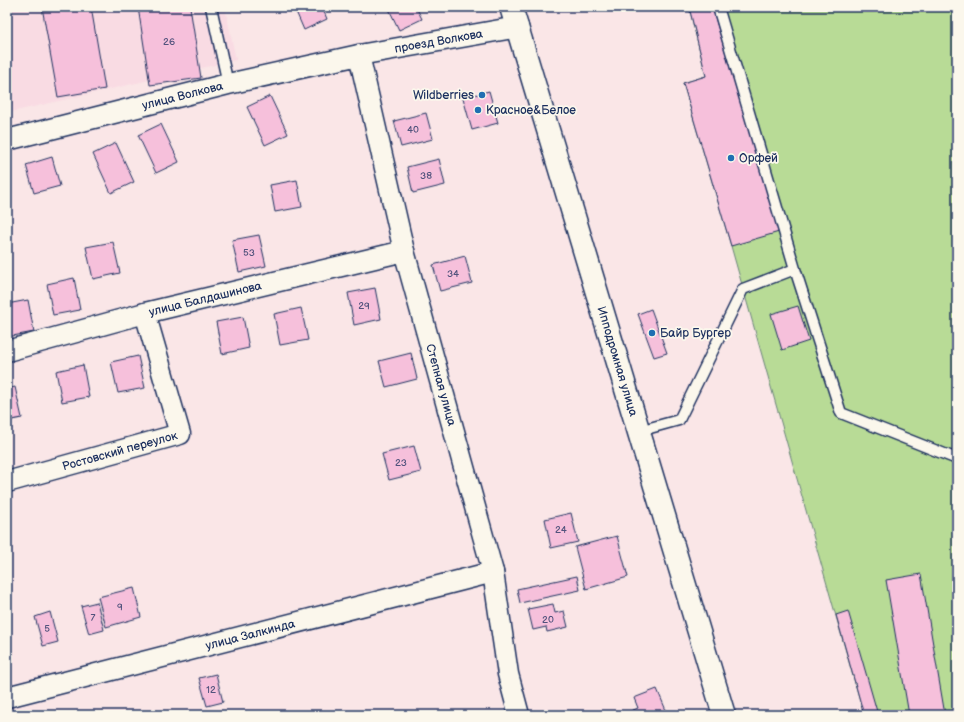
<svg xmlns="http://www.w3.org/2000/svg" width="964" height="722" viewBox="0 0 964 722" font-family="'Balsamiq Sans',sans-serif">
<rect width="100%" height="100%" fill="#fae6e7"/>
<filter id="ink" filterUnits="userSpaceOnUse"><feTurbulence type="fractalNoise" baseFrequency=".025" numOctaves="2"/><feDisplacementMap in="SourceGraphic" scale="8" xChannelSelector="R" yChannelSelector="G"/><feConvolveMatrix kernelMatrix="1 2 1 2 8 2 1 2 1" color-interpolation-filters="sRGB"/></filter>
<g filter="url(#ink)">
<path fill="#f9dbe3" d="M7 7H225L236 60 7 113Z"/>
<path fill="#b8db96" stroke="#6a857a" d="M689 7H957V715H864L731 246 683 83 706 76Z"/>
<path fill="#f6c0db" stroke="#1b2f5e" d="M42 7H91L105 89 58 97Z
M138 7H190L201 78 150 85Z
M294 7H322L327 19 304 30Z
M388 7H416L422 19 399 30Z
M689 7H712L779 232 731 246 683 83 706 76Z
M7 78 11 104H7Z
M489 91 498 123 472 130 463 98Z
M270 96 288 134 265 145 247 107Z
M426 113 433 139 401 147 394 121Z
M161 124 179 162 156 173 138 135Z
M116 143 134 182 111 193 93 154Z
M52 157 60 186 34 193 26 165Z
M439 159 445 185 413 193 407 167Z
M297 180 302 207 275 212 270 185Z
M259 235 266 266 239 272 232 240Z
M113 242 120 273 93 279 86 247Z
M465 256 472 283 440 291 433 265Z
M74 278 80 310 53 315 47 284Z
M375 288 381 319 354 325 348 293Z
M28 300 34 332 7 337V304Z
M798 306 809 341 782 350 771 314Z
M301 308 308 340 280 345 274 314Z
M651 309 667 353 654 357 638 314Z
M243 317 249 348 222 354 216 322Z
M411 353 417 379 386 387 379 361Z
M138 356 145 388 118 393 111 362Z
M83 365 89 397 62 402 56 371Z
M15 387 22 418 7 421V389Z
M414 446 421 472 389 480 382 454Z
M571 513 578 542 551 548 545 519Z
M617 536 628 577 586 589 575 547Z
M921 574 945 715H909L886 580Z
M577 576 580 590 520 603 517 589Z
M134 588 141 617 106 627 98 597Z
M97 602 104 630 89 634 81 606Z
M553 604 555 613 564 611 568 627 547 632 546 627 533 630 528 609Z
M848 611 878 715H864L836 615Z
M50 612 58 642 43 646 35 617Z
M216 674 223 702 207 706 199 678Z
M657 689 668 715H632L631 711 638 708 634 698Z"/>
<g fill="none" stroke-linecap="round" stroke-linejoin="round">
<defs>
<path id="lane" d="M211 7 228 84
M795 269 841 413 957 459
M639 431 679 420 743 289 795 269 718 7"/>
<g id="street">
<path id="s1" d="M359 55 404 251 493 572 508 674 519 715"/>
<path id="s2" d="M7 140 228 84 359 55 518 27"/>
<path id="s3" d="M7 351 145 313 404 251"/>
<path id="s4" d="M7 482 180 434 145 313"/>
<path id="s5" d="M7 697 493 572"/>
</g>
<g id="secondary">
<path id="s6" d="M511 7 724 715"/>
</g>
</defs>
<use href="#lane" stroke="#1b2f5e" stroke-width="13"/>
<use href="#street" stroke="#1b2f5e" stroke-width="23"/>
<use href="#secondary" stroke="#1b2f5e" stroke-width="25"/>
<use href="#lane" stroke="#fbf7ec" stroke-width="10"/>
<use href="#street" stroke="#fbf7ec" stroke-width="20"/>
<use href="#secondary" stroke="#fbf7ec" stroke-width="22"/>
</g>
</g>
<g fill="#1f6fb2" stroke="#fbf7ec" stroke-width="1.5">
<circle cx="482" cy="95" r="4"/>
<circle cx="478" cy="110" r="4"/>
<circle cx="731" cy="158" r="4"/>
<circle cx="652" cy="333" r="4"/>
</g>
<g text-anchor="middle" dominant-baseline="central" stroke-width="3.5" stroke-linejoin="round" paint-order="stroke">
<g font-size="10" fill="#52537d">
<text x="169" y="42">26</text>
<text x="413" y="130">40</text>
<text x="426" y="176">38</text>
<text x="249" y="253">53</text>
<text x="453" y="274">34</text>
<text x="364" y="306">29</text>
<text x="401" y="463">23</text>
<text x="561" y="530">24</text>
<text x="120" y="607">9</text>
<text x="93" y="618">7</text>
<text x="548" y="620">20</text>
<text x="47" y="629">5</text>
<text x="211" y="690">12</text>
</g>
<g font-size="12" fill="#1b2f5e" stroke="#fbf7ec">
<text stroke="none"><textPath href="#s2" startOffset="443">проезд Волкова</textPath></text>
<text stroke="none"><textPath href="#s2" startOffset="181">улица Волкова</textPath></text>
<text stroke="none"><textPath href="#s3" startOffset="205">улица Балдашинова</textPath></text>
<text stroke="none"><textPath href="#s6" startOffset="370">Ипподромная улица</textPath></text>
<text stroke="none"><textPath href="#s1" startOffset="340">Степная улица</textPath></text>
<text stroke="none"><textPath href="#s4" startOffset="117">Ростовский переулок</textPath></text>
<text stroke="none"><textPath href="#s5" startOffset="251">улица Залкинда</textPath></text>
</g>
<g font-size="12" fill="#1b2f5e" stroke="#fbf7ec" text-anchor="start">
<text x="474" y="95" text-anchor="end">Wildberries</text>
<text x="486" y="110">Красное&amp;Белое</text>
<text x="739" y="158">Орфей</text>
<text x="660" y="333">Байр Бургер</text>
</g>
</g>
<rect width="964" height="722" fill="none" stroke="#fbf7ec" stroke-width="24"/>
<rect x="12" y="12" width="940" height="698" fill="none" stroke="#1b2f5e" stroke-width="1.5" filter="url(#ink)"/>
</svg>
